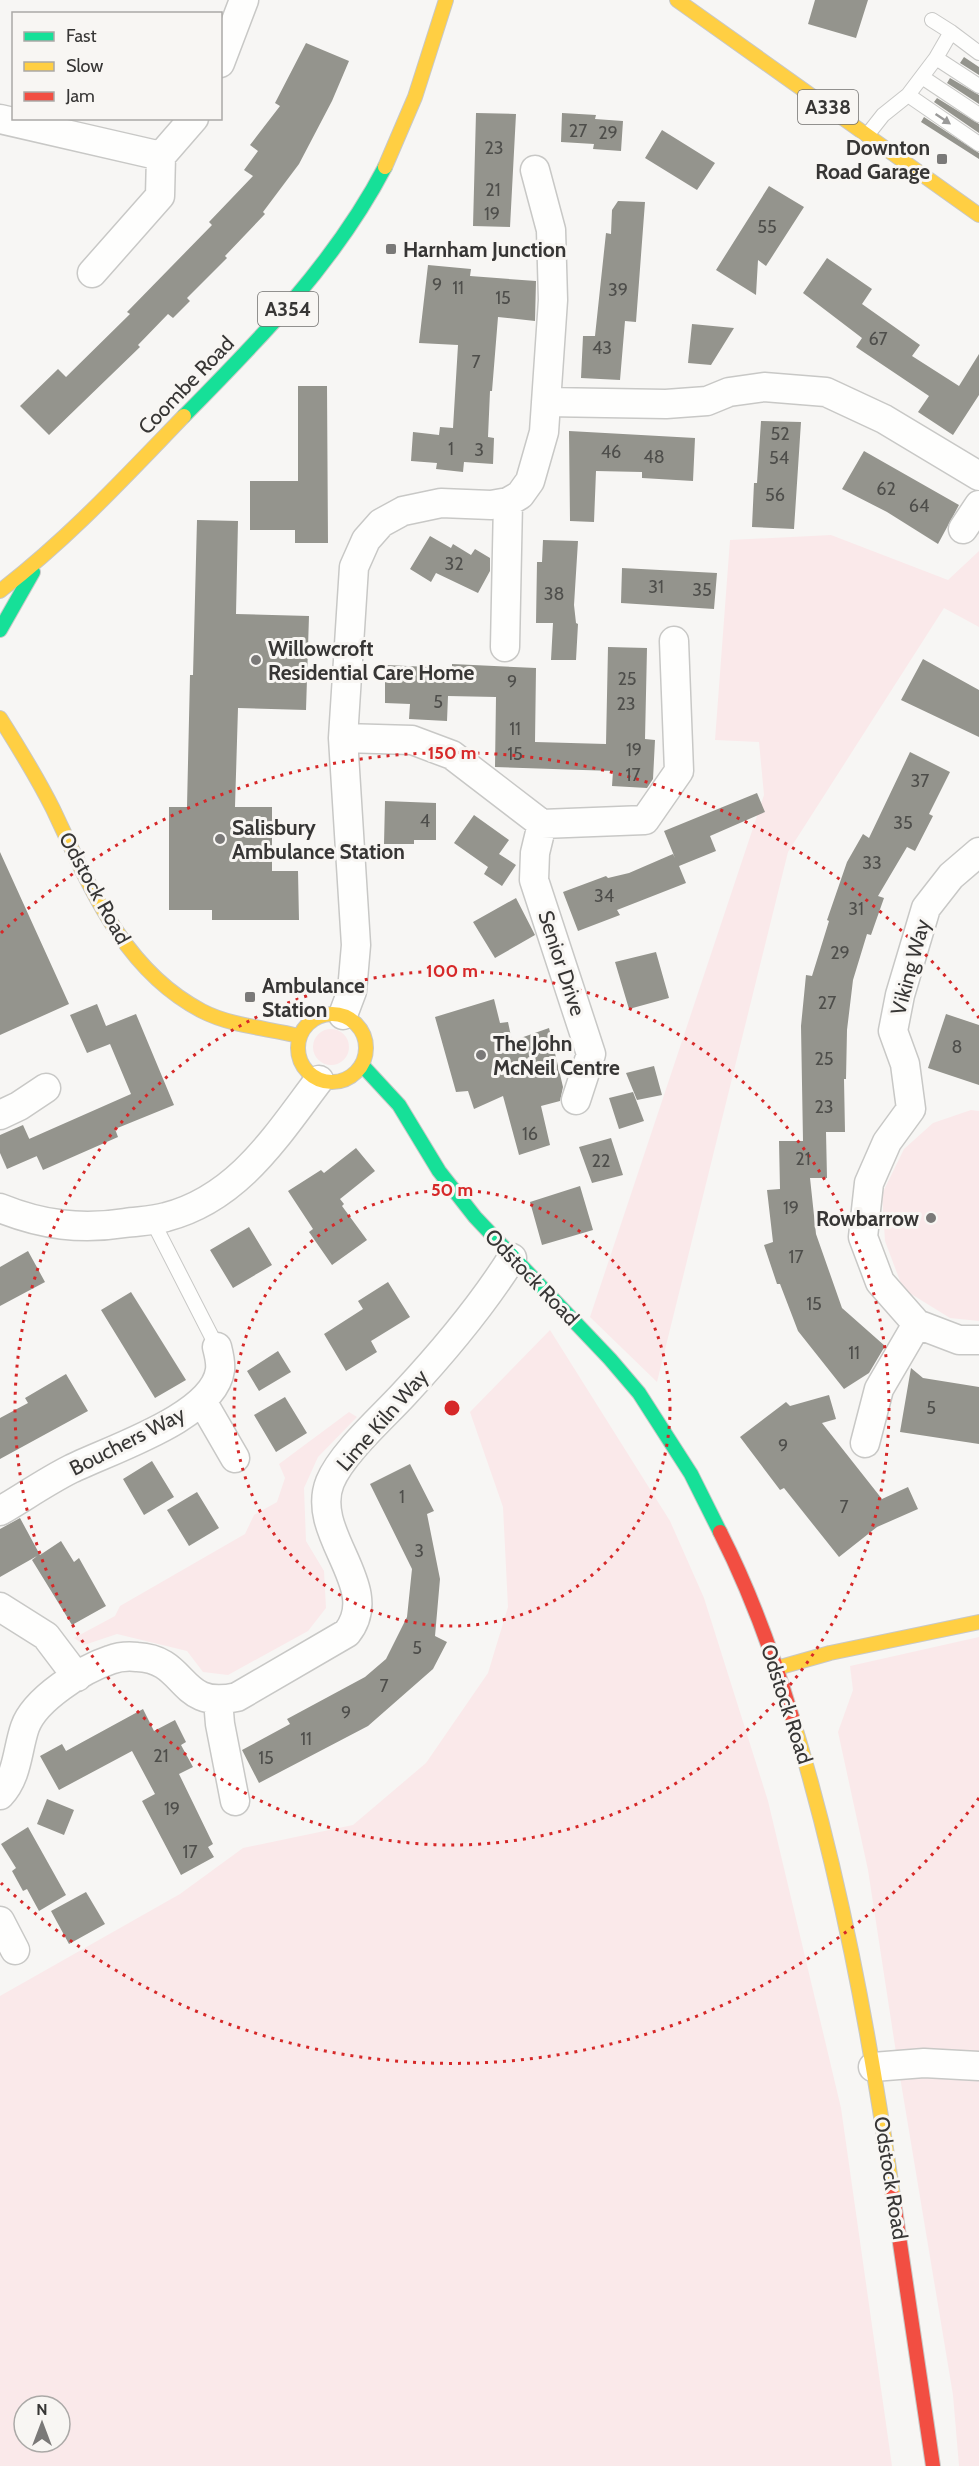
<svg xmlns="http://www.w3.org/2000/svg" width="979" height="2466" viewBox="0 0 979 2466" font-family="Cabin,sans-serif">
<rect width="100%" height="100%" fill="#f7f6f4"/>
<path fill="#fae9ea" fill-rule="evenodd" d="M831 535 948 580 979 551V627L944 608 788 852 657 1382 590 1317 764 795 759 742 715 740 730 540Z
M313 1047a18 18 0 1 1 36 0a18 18 0 1 1-36 0Z
M971 1110 979 1111V1321L950 1318 903 1289 885 1241 882 1194 904 1149 933 1123Z
M550 1330 670 1521 704 1598 768 1801 841 2108 892 2466H0V1996L180 1894 243 1848 353 1825 426 1763 488 1673 508 1607 503 1507 470 1412ZM24 2406H60V2442H24Z
M349 1412 357 1417 318 1457 304 1488 306 1541 324 1571 326 1608 308 1631 228 1675 203 1672 187 1651 117 1634 84 1645 74 1638 115 1616 120 1606 245 1534 254 1515 277 1502 285 1478 279 1464Z
M979 1637V2466H959L953 2395 897 2059 868 1870 838 1732 853 1690 850 1666Z"/>
<path fill="#94948d" d="M815 0H868L856 38 808 24Z
M306 43 349 61 332 101 299 164 263 212 265 214 225 256 227 258 187 298 190 301 173 318 168 314 138 345 140 347 49 435 20 406 58 369 66 377 130 314 127 312 212 225 209 222 253 176 244 170 258 151 250 145 280 106 275 103Z
M964 57 979 67V75L960 63Z
M950 78 979 95V104L947 83Z
M937 98 979 124V133L934 102Z
M476 113 516 114 510 227 473 226Z
M562 113 596 115 595 119 623 121 621 151 593 149 594 144 561 142Z
M924 117 979 153V159L921 122Z
M662 130 715 163 697 190 645 158Z
M769 186 804 207 766 266 758 260 756 295 716 270Z
M618 201 645 202 636 322 625 321 620 380 581 378 583 336H595L606 233 611 234 612 210Z
M827 258 872 289 862 304 920 345 912 356 959 386 979 354V395L953 435 918 412 929 396 856 347 862 338 803 293Z
M428 265 471 269 470 276 536 281 535 321 498 317 492 391H490L488 437 494 438 493 464 464 462 463 472 436 469 437 463 411 461 413 432 439 435 440 427 453 428 458 345 419 343Z
M692 324 734 328 711 365 688 363Z
M298 386H327L328 543H295V530H250V481H298Z
M761 421 801 422 794 529 752 527 754 483H757Z
M569 431 695 438 693 481 642 478V472L596 471 594 522 570 521Z
M864 451 959 505 938 544 887 512 842 489Z
M197 520 238 521 236 614 309 616 306 710 238 708 235 807H272V871H298L299 920H212V910H169V807H187L190 675H193Z
M430 536 451 548 453 544 471 555 475 549 490 558V571L478 593 436 573 431 582 410 569Z
M543 540 578 541 574 605 576 623 578 624 576 660H551L553 623H536L537 562H542Z
M622 568 717 573 714 609 621 603Z
M608 647 647 648 645 739 655 740 653 779 647 788 612 786 613 771 495 767 496 697 448 696 447 721 409 719 410 704 385 703V665L452 668V664L536 668 535 742 606 744Z
M923 659 979 690V737L901 700Z
M910 752 950 772 929 814 933 816 915 851 907 847 878 896 884 898 871 935 867 934 853 980 847 1030 846 1079H844L845 1132H826L827 1178H810L816 1234 842 1308 885 1346 869 1373 844 1389 798 1331 780 1284H777L764 1245 773 1242 767 1190 780 1189 779 1141H803L801 1026 806 975 812 976 829 921 827 920 847 862 863 834 869 838Z
M757 793 765 812 710 836 716 851 679 866 686 883 617 910 620 915 578 931 563 892 606 876 608 878 629 873 673 854 675 858 664 831Z
M385 801 436 803V840H414V844H384Z
M474 815 509 840 499 854 516 865 502 886 484 874 488 867 454 843Z
M0 852 69 1004 0 1035Z
M516 898 535 935 495 958 473 922Z
M656 952 669 998 629 1009 615 962Z
M494 999 500 1023 508 1022 512 1041 549 1028 563 1087 560 1101 541 1106 550 1145 519 1155 503 1096 474 1109 468 1091 456 1092 435 1017Z
M97 1004 106 1026 136 1014 174 1105 115 1129 118 1137 43 1170 29 1139 131 1094 110 1044 87 1053 70 1015Z
M946 1014 979 1025V1085L928 1068Z
M654 1066 662 1095 637 1100 626 1073Z
M633 1092 644 1121 619 1129 609 1098Z
M23 1125 37 1156 7 1169 0 1153V1135Z
M611 1138 623 1175 592 1183 579 1147Z
M356 1148 375 1171 340 1199 344 1204 342 1206 367 1240 332 1265 309 1232 313 1229 288 1191 321 1170 324 1173Z
M580 1186 593 1230 542 1245 530 1202Z
M249 1227 272 1265 233 1288 210 1250Z
M28 1251 45 1282 0 1306V1267Z
M388 1282 410 1317 371 1341 377 1352 346 1371 324 1334 363 1309 358 1301Z
M131 1292 186 1380 155 1398 101 1310Z
M278 1351 291 1372 259 1391 247 1371Z
M911 1368 923 1378 979 1387V1444L900 1432Z
M66 1374 88 1411 0 1459V1418L28 1403 25 1398Z
M829 1395 836 1419 822 1423 882 1499 908 1487 918 1509 877 1527 839 1557 784 1488 780 1490 740 1437 786 1402 790 1406Z
M285 1397 307 1433 276 1452 254 1415Z
M152 1461 174 1497 144 1515 123 1479Z
M410 1464 434 1511 427 1514 440 1579 435 1636 447 1642 433 1669 368 1726 259 1783 242 1750 290 1724 287 1719 365 1677 386 1659 407 1617 412 1569 370 1484Z
M197 1492 219 1528 189 1546 167 1510Z
M20 1518 40 1555 61 1541 74 1562 79 1558 106 1606 72 1625 32 1560 37 1556 0 1577V1529Z
M143 1709 154 1731 175 1720 186 1742 181 1745 193 1767 179 1774 213 1844 208 1847 214 1857 181 1875 142 1801 155 1794 132 1751 59 1790 40 1756 62 1744 66 1751Z
M47 1799 74 1810 64 1835 37 1824Z
M28 1827 66 1895 39 1911 27 1889 23 1891 12 1871 16 1868 1 1844Z
M86 1892 105 1924 69 1944 51 1911Z"/>
<g fill="none" stroke-linecap="round" stroke-linejoin="round">
<defs>
<path id="lane" d="M932 20 951 32
M936 58 979 86
M922 77 979 115
M908 95 979 144
M868 134 883 115 908 95 936 58 951 32 979 53
M152 1220 217 1347"/>
<path id="street" d="M220 63 244 0
M0 119 161 156
M92 273 160 196 161 156 194 118
M546 402 666 404 707 401 729 392 764 387 826 392 884 419 979 476
M963 529 979 505
M505 647 508 502
M343 738 412 740 452 755 542 824 645 820 679 771 674 641
M542 824 535 853 534 880 591 1054 576 1100
M979 852 951 876 926 908 900 995 893 1031 905 1064 911 1109 887 1142 869 1183 863 1237 880 1282 917 1324 959 1340H979
M343 1015 352 991 356 945 343 738 354 567 366 540 381 523 403 511 441 503 491 505 508 502 520 495 530 481 544 432 553 300 551 230 535 170
M0 1115 19 1106 46 1088
M0 1208C42 1225 81 1230 125 1223 139 1221 153 1221 166 1217 239 1198 277 1135 319 1080
M202 1401 235 1458
M865 1443 879 1389 917 1324
M0 1511C24 1497 47 1481 71 1469 109 1450 214 1417 220 1370 221 1362 219 1355 217 1347
M0 1607 46 1636 77 1677
M218 1700 220 1724 235 1801
M0 1795C18 1776 17 1750 25 1727 35 1699 83 1669 110 1660 118 1657 128 1656 137 1657 188 1659 178 1711 237 1697L347 1633C384 1587 309 1534 330 1482 342 1453 383 1417 404 1394 444 1351 481 1307 512 1258
M0 1921 15 1950
M873 2067 924 2063 979 2066"/>
<path id="fast" d="M184 416C259 340 335 263 385 167
M0 630 33 572
M362 1065 399 1105 439 1171 475 1217 610 1359 639 1393 691 1474 720 1532"/>
<path id="slow" d="M677 0 979 215
M385 167 415 97 446 0
M0 591C69 538 124 478 184 416
M0 718C19 748 37 777 53 809 89 885 123 970 202 1011 231 1026 267 1028 299 1036
M298 1048a34 34 0 1 1 68 0a34 34 0 1 1-68 0Z
M777 1668 830 1653 979 1622
M792 1717C840 1873 870 2035 893 2196"/>
<path id="jam" d="M720 1532C750 1591 773 1654 792 1717
M893 2196 933 2466"/>
</defs>
<use href="#lane" stroke="#c8c8c6" stroke-width="16"/>
<use href="#street" stroke="#c8c8c6" stroke-width="31"/>
<use href="#fast" stroke="#c8c8c6" stroke-width="16"/>
<use href="#slow" stroke="#c8c8c6" stroke-width="16"/>
<use href="#jam" stroke="#c8c8c6" stroke-width="16"/>
<use href="#lane" stroke="#fefefd" stroke-width="14"/>
<use href="#street" stroke="#fefefd" stroke-width="28"/>
<use href="#fast" stroke="#16e098" stroke-width="14"/>
<use href="#slow" stroke="#ffcf43" stroke-width="14"/>
<use href="#jam" stroke="#f24e42" stroke-width="14"/>
</g>
<defs><path id="oneway-solid" d="M-6-.8H1V-3.2L6.5 0L1 3.2V.8H-6Z" transform="scale(1.5)"/></defs>
<use fill="#9a9a99" href="#oneway-solid" transform="translate(943 119) rotate(34)"/>
<g fill="none" stroke="#d62828" stroke-width="3" stroke-dasharray="3 6">
<circle cx="452" cy="1408" r="218"/>
<circle cx="452" cy="1408" r="437"/>
<path d="M979 1798A655 655 0 0 1 1 1883M1 933A655 655 0 0 1 979 1018"/>
</g>
<g fill="#7a7978" stroke="#f8f6f3" stroke-width="2">
<rect x="936" y="153" width="12" height="12" rx="3"/>
<rect x="385" y="243" width="12" height="12" rx="3"/>
<circle cx="256" cy="660" r="6"/>
<circle cx="220" cy="839" r="6"/>
<rect x="244" y="991" width="12" height="12" rx="3"/>
<circle cx="481" cy="1055" r="6"/>
<circle cx="931" cy="1218" r="6"/>
</g>
<g text-anchor="middle" dominant-baseline="central" stroke-width="6" stroke-linejoin="round" paint-order="stroke">
<g font-size="18" fill="#4e4e4b">
<text x="578" y="131">27</text>
<text x="608" y="133">29</text>
<text x="494" y="148">23</text>
<text x="493" y="190">21</text>
<text x="492" y="214">19</text>
<text x="767" y="227">55</text>
<text x="437" y="285">9</text>
<text x="458" y="288">11</text>
<text x="618" y="290">39</text>
<text x="503" y="298">15</text>
<text x="878" y="339">67</text>
<text x="602" y="348">43</text>
<text x="476" y="362">7</text>
<text x="780" y="434">52</text>
<text x="451" y="449">1</text>
<text x="479" y="450">3</text>
<text x="611" y="452">46</text>
<text x="654" y="457">48</text>
<text x="779" y="458">54</text>
<text x="886" y="489">62</text>
<text x="775" y="495">56</text>
<text x="919" y="506">64</text>
<text x="454" y="564">32</text>
<text x="656" y="587">31</text>
<text x="702" y="590">35</text>
<text x="554" y="594">38</text>
<text x="627" y="679">25</text>
<text x="512" y="682">9</text>
<text x="438" y="702">5</text>
<text x="626" y="704">23</text>
<text x="515" y="729">11</text>
<text x="634" y="750">19</text>
<text x="515" y="754">15</text>
<text x="633" y="775">17</text>
<text x="920" y="781">37</text>
<text x="425" y="821">4</text>
<text x="903" y="823">35</text>
<text x="872" y="863">33</text>
<text x="604" y="896">34</text>
<text x="856" y="909">31</text>
<text x="840" y="953">29</text>
<text x="827" y="1003">27</text>
<text x="957" y="1047">8</text>
<text x="824" y="1059">25</text>
<text x="824" y="1107">23</text>
<text x="530" y="1134">16</text>
<text x="803" y="1159">21</text>
<text x="601" y="1161">22</text>
<text x="791" y="1208">19</text>
<text x="796" y="1257">17</text>
<text x="814" y="1304">15</text>
<text x="854" y="1353">11</text>
<text x="931" y="1408">5</text>
<text x="783" y="1446">9</text>
<text x="402" y="1497">1</text>
<text x="844" y="1507">7</text>
<text x="419" y="1551">3</text>
<text x="417" y="1648">5</text>
<text x="384" y="1686">7</text>
<text x="346" y="1713">9</text>
<text x="306" y="1739">11</text>
<text x="161" y="1756">21</text>
<text x="266" y="1758">15</text>
<text x="172" y="1809">19</text>
<text x="190" y="1852">17</text>
</g>
<g fill="#f8f6f3" stroke="#71706e" stroke-width="1.5">
<rect x="798" y="90" width="60" height="34" rx="4.5"/>
<rect x="258" y="292" width="60" height="34" rx="4.5"/>
</g>
<g font-size="20" font-weight="bold" fill="#373635">
<text x="828" y="107">A338</text>
<text x="288" y="309">A354</text>
</g>
<g font-size="21" font-weight="bold" fill="#373635" stroke="#f8f6f3" text-anchor="start">
<text x="930" y="147" text-anchor="end">Downton<tspan x="930" dy="24">Road Garage</tspan></text>
<text x="403" y="249">Harnham Junction</text>
<text x="268" y="648">Willowcroft<tspan x="268" dy="24">Residential Care Home</tspan></text>
<text x="232" y="827">Salisbury<tspan x="232" dy="24">Ambulance Station</tspan></text>
<text x="262" y="985">Ambulance<tspan x="262" dy="24">Station</tspan></text>
<text x="493" y="1043">The John<tspan x="493" dy="24">McNeil Centre</tspan></text>
<text x="919" y="1218" text-anchor="end">Rowbarrow</text>
</g>
<g font-size="21" fill="#373635" stroke="#f8f6f3">
<text transform="translate(186 385) rotate(-46)">Coombe Road</text>
<text transform="translate(95 888) rotate(61)">Odstock Road</text>
<text transform="translate(562 963) rotate(72)">Senior Drive</text>
<text transform="translate(910 967) rotate(-75)">Viking Way</text>
<text transform="translate(532 1277) rotate(46)">Odstock Road</text>
<text transform="translate(382 1420) rotate(-49)">Lime Kiln Way</text>
<text transform="translate(127 1441) rotate(-27)">Bouchers Way</text>
<text transform="translate(787 1704) rotate(72)">Odstock Road</text>
<text transform="translate(891 2178) rotate(81)">Odstock Road</text>
</g>
</g>
<circle cx="452" cy="1408" r="9" fill="#d62828" stroke="#f8f6f3" stroke-width="3"/>
<g font-size="18" text-anchor="middle" font-weight="bold" fill="#d62828" stroke="#f8f6f3" stroke-width="6" stroke-linejoin="round" paint-order="stroke">
<text x="452" y="759">150 m</text>
<text x="452" y="977">100 m</text>
<text x="452" y="1196">50 m</text>
</g>
<rect x="12" y="12" width="210" height="108" fill="#f8f6f3" stroke="#aba9a7" stroke-width="1.5"/>
<rect x="24" y="32" width="30" height="9" fill="#16e098" stroke="#aba9a7" stroke-width="1.5"/>
<text x="66" y="42" font-size="18" fill="#373635">Fast</text>
<rect x="24" y="62" width="30" height="9" fill="#ffcf43" stroke="#aba9a7" stroke-width="1.5"/>
<text x="66" y="72" font-size="18" fill="#373635">Slow</text>
<rect x="24" y="92" width="30" height="9" fill="#f24e42" stroke="#aba9a7" stroke-width="1.5"/>
<text x="66" y="102" font-size="18" fill="#373635">Jam</text>
<g transform="translate(42 2424)"><circle r="28" fill="#f8f6f3" stroke="#aba9a7" stroke-width="1.5"/>
<path d="M0-4.5L10 22L0 15L-10 22Z" fill="#7a7978"/>
<text y="-9" font-size="16" font-weight="bold" text-anchor="middle" fill="#373635">N</text>
</g>
</svg>
